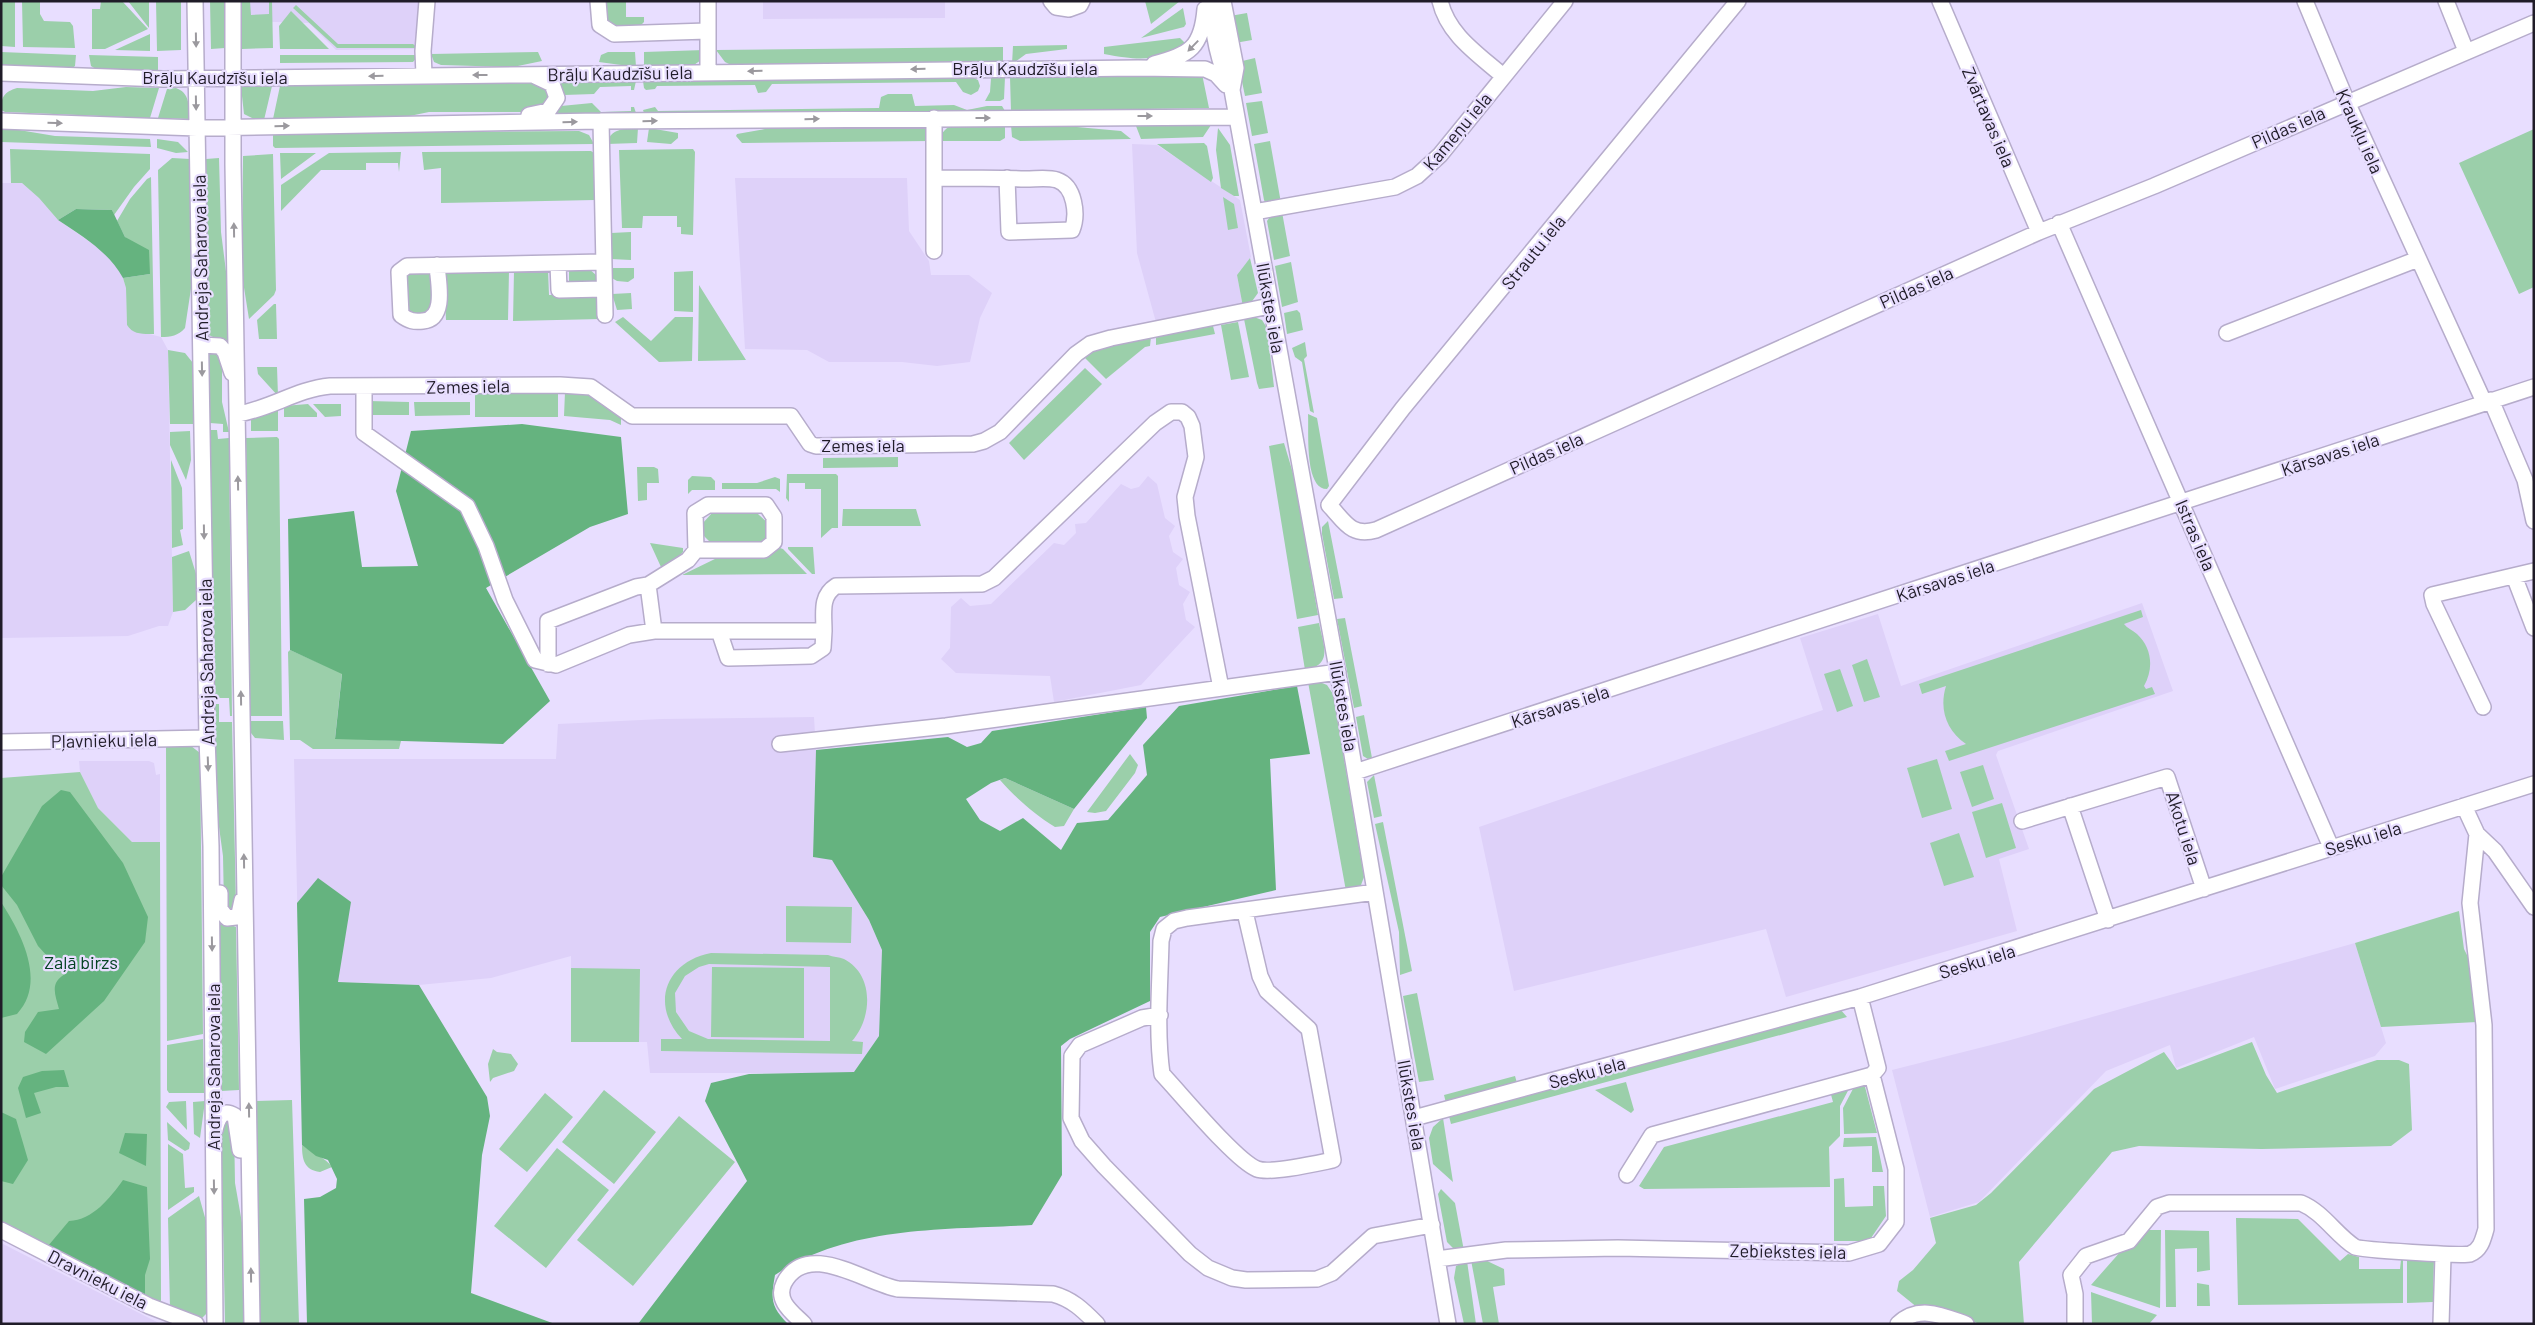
<svg xmlns="http://www.w3.org/2000/svg" width="2535" height="1325" viewBox="0 0 2535 1325" font-family="Barlow,sans-serif">
<rect width="100%" height="100%" fill="#e8deff"/>
<path fill="#ded1f9" d="M248 1H423L419 49 336 50 309 23 249 21Z
M763 1H945V18L763 19Z
M1132 144 1157 145 1240 200 1251 257 1237 275 1243 307 1157 326 1137 253Z
M735 178H907L909 231 929 261 931 275H969L992 293 980 318 970 362 937 366 902 362H829L807 350 745 349Z
M1 183H22L39 198 58 220 103 251 115 264 123 278 126 288 127 325 130 329 161 337 168 350 173 612 168 626H159L128 636 1 638Z
M1148 476 1157 484 1165 518 1175 526 1169 536 1173 552 1183 559 1176 568 1179 585 1190 592 1183 604 1186 620 1195 627 1141 685 1054 702 1050 676 956 673 941 659 950 648 951 607 961 598 970 606 991 604 1054 543 1064 545 1076 533 1075 524 1086 523 1121 484 1131 489 1139 487Z
M2142 603 2173 691 1998 751 1996 755 2029 849 1999 859 2017 931 1786 997 1766 929 1514 991 1479 827 1823 710 1800 638 1878 614 1901 686Z
M814 717 816 750 813 857 832 859 869 920 882 950 879 1036 854 1073H650L647 1042H571V956L491 978 419 985 299 980 294 759H556L558 724 662 719Z
M79 761H149L154 763 156 775 160 774V842H132L98 808 80 772Z
M2355 943 2386 1043 2375 1056 2275 1089 2254 1037 2176 1068 2170 1045 2106 1071 1979 1202 1930 1217 1892 1070 2007 1041Z
M1 1243 153 1320 161 1324H1Z"/>
<path fill="#9bcfaa" fill-rule="evenodd" d="M1 1H15V47L1 46Z
M22 1H40V14L44 21 70 22 73 26 75 48 23 47Z
M101 1H122L148 29 105 49H92V9H100Z
M128 1H149V28Z
M156 1H181V50L157 51Z
M210 1H224L225 48 211 49Z
M241 1H250L251 15 269 14V1H272L273 48 242 49Z
M604 1H626V17H644V22L641 25 612 26 607 23Z
M1145 1H1180L1151 24Z
M296 5 338 44H413L418 48H337L293 8Z
M1183 8 1186 24 1184 27 1141 38Z
M291 11 329 49H280L279 26Z
M1247 13 1252 40 1235 43 1230 16Z
M150 34V51L115 50Z
M1180 38 1188 46C1153 61 1142 61 1104 54V47Z
M1067 45V49L1026 54 1012 64 1013 46Z
M1003 47V65L733 66 725 62 716 50Z
M704 50 701 60 694 65 644 66V52Z
M1 52 76 55 75 66 71 69 1 65Z
M538 52 542 61 513 67 441 65 434 62 431 54Z
M608 52H635L636 67 599 62 601 55Z
M89 55 158 57V72L99 71 91 66Z
M280 55H419L413 62 280 63Z
M1255 58 1262 93 1245 96 1238 62Z
M1202 74 1209 108 1011 111 1010 77Z
M972 77 978 80 980 86 978 91 971 95 963 92 956 82 772 84 766 92 758 93 755 85 657 86 655 89 646 90 644 88 643 81Z
M1005 77 1004 99 1000 101H985L990 92 991 78Z
M636 81 634 90H631V86L600 87 594 94 564 95 560 84 562 82Z
M538 83 543 84 549 97 543 106 531 112H429L395 119H273L280 86Z
M272 86 264 120H256L244 114 241 87Z
M126 87 159 88 150 118 5 112 1 110C1 97 4 92 17 88L93 91Z
M176 88C190 93 189 106 189 119L158 118 167 89Z
M888 94H912L915 106 954 105 967 110 987 106H1002L1005 111 645 116 643 110 655 107 658 111 879 108 881 97Z
M1262 101 1268 133 1252 136 1246 103Z
M592 103 601 112 631 111V107H634L637 116 552 117 561 106Z
M1200 122 1211 125 1203 137 1141 139 1136 126 1139 123Z
M1044 124 1121 131 1131 139 1020 141 1012 137 1011 125Z
M955 125 1005 126V138L1000 141H940C941 132 946 127 955 125Z
M920 126 926 129 930 141 742 143 736 136 737 134 765 129Z
M1 127 55 136 150 139 151 147 1 142Z
M638 128 637 143 607 144C610 128 624 129 638 128Z
M649 128 678 133V138L671 144 647 142Z
M1218 128 1230 145 1239 196H1234L1221 188 1216 150Z
M2534 129V287L2519 294 2459 163Z
M579 131 589 135 594 144 275 148 273 146V133Z
M157 139 178 142 188 152 176 153 157 148Z
M1270 141 1281 203 1266 204 1264 200 1254 144Z
M1204 143 1207 146 1213 178 1211 182 1157 144Z
M10 149 150 154V169L134 187 114 215 112 210 76 209 58 220 39 198 22 183H11Z
M693 149 695 152 693 235 681 234V227H677V216H643L642 228H622L619 150Z
M591 151 594 153 595 200 441 203V168L424 170 422 152Z
M401 152 399 172 398 163H366V170H321L281 211V185L329 153Z
M280 153H316L281 179Z
M273 154 276 290 274 295 249 319 242 275 243 156Z
M172 158 190 159 192 282 185 328C178 336 171 337 161 337L158 170Z
M219 158 221 232 228 287 229 345 209 335 206 159Z
M151 177 154 334C144 334 133 335 127 325L126 288 123 278 150 274 125 237 117 221 130 199 147 179Z
M1223 197 1234 204 1238 228 1228 230Z
M1282 212 1290 256 1274 260 1267 221 1272 214Z
M631 232V260L611 259V233Z
M1250 258 1258 293 1250 304 1243 307 1237 275Z
M1291 262 1298 302 1282 307 1275 266Z
M588 268 596 275V283L569 284V269Z
M610 268H634V278L628 282 617 281 610 277Z
M548 270 549 295 599 294 601 319 513 321 514 271Z
M509 271 508 320H446L444 275 447 272Z
M693 271V312L674 311V272Z
M429 272C437 285 435 303 427 314 423 314 418 315 415 314 402 310 403 281 409 273Z
M699 285 746 360 698 361Z
M631 293 632 309 617 310 612 294Z
M274 304H276L277 339H259L257 320Z
M1297 310 1300 313 1303 330 1287 334 1284 313Z
M623 317 651 341 675 317H693L692 361 659 362 615 322Z
M1254 317 1262 320 1267 328 1274 387 1259 389 1257 383 1244 319Z
M1238 322 1249 377 1231 380 1221 325Z
M1213 326 1215 334 1156 345V337Z
M1151 337 1150 346 1145 347 1106 379 1084 357 1094 349Z
M1305 342 1307 356 1304 359 1314 413 1310 411 1302 362 1295 357 1292 348Z
M168 350 185 353 193 363 194 424H170Z
M215 351 222 357V402L229 432H223V424L210 423 209 356 210 352Z
M257 367H277L278 396 258 374Z
M1085 368 1102 384 1024 460 1009 443Z
M475 391H558V417H475Z
M565 392 589 394 621 417V425L610 420 564 416Z
M368 401 409 402V415H368Z
M414 402H470V415L415 416Z
M308 404 317 413V417H284V406Z
M313 404H341V416L325 417Z
M278 408V431H251V419Z
M1308 414 1317 418 1329 486 1327 489C1304 489 1309 431 1308 414Z
M210 430H217L218 439 229 438 232 716H230L229 698H215Z
M190 431 191 460 186 480 170 445V432Z
M277 437 279 439 282 716H250L246 438Z
M1284 443 1295 480 1318 615 1297 619 1269 446Z
M898 457V467L823 468V458Z
M171 460 182 488 183 529 180 530 183 545 172 548Z
M637 467H654L658 469 659 483H647V500L638 501Z
M787 474H836L838 476V528H832L821 538V489H805V483H789V502L786 498Z
M692 476 711 477 715 481V490H692L688 494V480Z
M775 477 780 479V492L776 489H722V483H757Z
M843 509H916L921 526H842Z
M712 513 758 514 769 524 768 537 762 542 756 543 710 542 704 536 702 524Z
M1328 521 1343 598 1334 599 1322 534V527Z
M650 543 683 548V552L676 560 661 567Z
M788 547H813L815 574H812L788 549Z
M780 548 783 549 807 574 682 575 719 557 766 556Z
M189 551 197 577 196 600 185 610 173 612 172 557Z
M2141 610 2143 617 2124 624C2127 628 2132 630 2137 634 2152 648 2154 668 2144 686L2146 689 2152 687 2155 694 1949 761 1945 751 1966 744C1946 730 1939 709 1946 686L1922 694 1919 684Z
M1345 618 1362 706 1354 708 1337 619Z
M1319 623C1323 644 1334 665 1305 670L1298 627Z
M290 650 342 673 335 738 401 741 399 749H313L300 740H290L288 652Z
M1867 659 1880 697 1864 702 1852 665Z
M1840 669 1853 706 1837 712 1824 674Z
M1317 681 1327 685 1333 694 1364 877 1361 885 1346 891 1308 682Z
M215 704H219V722H232L236 905 230 909 224 906 223 856 216 805Z
M1364 715 1372 758 1368 759 1363 756 1356 717Z
M250 721H283L284 740 255 738 251 733Z
M166 745 191 746 200 753 203 1034 167 1041Z
M1130 754 1138 765 1135 773 1106 811 1095 813 1087 812Z
M1937 759 1952 809 1922 818 1907 768Z
M1983 765 1994 799 1972 807 1960 772Z
M80 772 98 808 132 842H160L161 1307 1 1222V778Z
M1374 775 1382 816 1374 818 1367 782Z
M1005 778 1074 809 1064 826 1055 827C1033 813 1017 799 1000 780Z
M2002 803 2016 848 1986 858 1972 812Z
M1383 822 1412 971 1400 975 1399 932 1375 824Z
M1959 833 1974 877 1944 886 1930 843Z
M786 906 852 907 851 943 786 942Z
M2459 911 2464 949 2469 959 2477 1022 2381 1027 2355 943Z
M218 917 226 923 236 927 239 1090 221 1091Z
M711 953 828 955C833 957 839 957 844 959 875 975 872 1019 852 1041L863 1042 862 1054 661 1051V1039H682C650 1005 665 962 711 953ZM709 964 830 967V1041L708 1039 689 1031 676 1012 675 993 685 976 699 967Z
M712 967 804 968V1038L711 1037Z
M571 968 640 969 639 1042H571Z
M1417 993 1434 1080 1419 1082 1403 996Z
M1840 1009 1847 1017 1451 1124 1449 1116Z
M203 1039 204 1093H169L167 1090V1045Z
M2252 1042 2266 1075 2277 1093 2377 1060H2399L2409 1064 2412 1130 2391 1146 2261 1149 2139 1146 2112 1152 2019 1262 2024 1324H1980L1927 1305 1918 1308 1897 1291 1899 1281 1913 1270 1936 1243 1930 1218 1976 1205 1991 1193 2094 1089 2164 1052 2177 1070Z
M493 1049 497 1052 511 1054 518 1064 514 1071 493 1078 490 1082 488 1064Z
M1515 1076 1517 1083 1446 1103 1444 1095Z
M1626 1082 1634 1110 1631 1113 1595 1090Z
M1864 1083 1877 1133 1844 1134 1843 1108 1855 1085Z
M1851 1085 1840 1106V1136L1829 1147 1830 1187 1644 1189 1639 1186 1664 1147 1833 1102 1830 1091Z
M604 1090 656 1132 614 1184 562 1142Z
M545 1093 573 1117 527 1172 499 1149Z
M292 1100 299 1324H260L256 1101Z
M186 1101 187 1130 166 1107 169 1102Z
M205 1101 200 1138 194 1134 193 1102Z
M679 1116 735 1162 633 1286 577 1240Z
M1443 1118 1453 1182 1433 1164 1429 1138 1433 1127Z
M226 1119 234 1126 235 1183 242 1223 244 1324H225L221 1125Z
M167 1122 190 1143 189 1149 185 1151 168 1140Z
M1876 1137 1883 1172H1872V1146L1843 1147 1844 1138Z
M168 1144 183 1154 185 1188 194 1187V1192L168 1210Z
M302 1145C311 1152 326 1158 332 1167L320 1172C304 1170 302 1159 302 1145Z
M557 1148 609 1190 546 1268 494 1226Z
M1844 1178 1845 1207 1873 1206V1186H1884L1886 1216 1869 1241H1834V1179Z
M1441 1189 1455 1203 1464 1251H1456L1447 1242 1438 1194Z
M199 1196 206 1221 208 1312 202 1318 170 1309 168 1218Z
M2236 1218 2298 1219 2340 1261 2348 1254 2359 1257V1269H2400L2401 1260H2403V1303L2238 1305Z
M2146 1230H2161L2160 1308 2091 1285 2121 1251Z
M2165 1230 2209 1231 2210 1270 2197 1272V1248L2175 1249 2176 1307H2166Z
M2434 1258 2433 1302 2407 1303V1260Z
M1471 1260H1485L1504 1269 1505 1285 1493 1287 1499 1324H1483Z
M1467 1261 1476 1324H1464L1454 1278 1456 1266Z
M2197 1283 2209 1285 2210 1306H2197Z
M2091 1292 2157 1315 2149 1324H2092Z"/>
<path fill="#65b37f" d="M76 209 112 210 125 237 149 250 150 274 123 278C108 251 83 237 58 220Z
M522 424 621 437 628 514 590 527 486 588 550 701 503 744 335 739 342 674 290 650 288 519 354 511 362 567 418 566 396 491 411 431Z
M1297 686 1310 754 1270 759 1276 890 1160 917 1150 932V1001L1070 1039 1061 1046 1062 1175 1032 1225C947 1230 849 1225 775 1275 771 1298 770 1306 788 1324H638L747 1181 705 1101 711 1083 749 1074 854 1072 879 1036 882 950 869 920 832 860 813 857 816 750 948 737 967 747 981 743 992 731 1146 707 1147 718 1074 809 1005 778 991 783 966 799 980 820 1000 831 1023 818 1061 850 1077 823 1108 820 1147 775 1143 745 1179 706Z
M61 790 70 792 123 863 148 917 145 942 104 1001 46 1054 24 1042 25 1032 38 1012 59 1009C55 994 49 982 67 973V964L48 957 38 946 17 905 1 885V877L42 806Z
M318 878 351 902 338 982 419 985 487 1097 490 1116 482 1155 471 1293 555 1324H307L304 1199 320 1197 336 1188 337 1179 328 1160 316 1156 302 1145 297 903Z
M1 902C21 933 47 982 17 1014L1 1018Z
M64 1070 69 1087H56L34 1093 41 1113 26 1118 18 1088 23 1077 42 1071Z
M1 1112 16 1119 28 1160 13 1184 1 1181Z
M125 1133 147 1134 146 1166 119 1153Z
M123 1180 147 1187 150 1259 145 1275V1297L48 1246 69 1221C93 1220 110 1198 123 1180Z"/>
<g fill="none" stroke-linecap="round" stroke-linejoin="round">
<defs>
<path id="minor" d="M195 1 207 738 211 846 215 1324
M233 1V165L252 1324
M598 1 600 25 614 34 707 31
M1051 1 1056 7 1069 9 1080 5 1082 1
M1212 1C1212 32 1218 62 1232 90L1345 713 1448 1324
M1223 1 1236 68 1232 90
M1440 1C1448 35 1478 54 1503 76
M1940 1 2039 232
M2305 1 2347 102 2484 402
M2446 1 2466 51
M1154 64C1190 55 1202 47 1205 9
M708 72V1
M1 73 163 79 1138 68 1205 69 1216 74 1226 85
M424 75 423 51 427 1
M529 115 548 111 557 98 552 84 535 76
M1 121 197 128 601 121 1237 117
M601 121 605 315
M934 178C965 178 996 178 1026 179 1036 179 1048 177 1057 180 1075 186 1078 215 1072 230L1009 232 1007 178
M1254 212 1395 187 1417 176 1440 155 1565 1
M2059 223 2331 847
M934 251V118
M558 263 559 290 604 289
M437 265C438 281 447 319 423 321 414 322 409 321 401 315L399 272 407 266 603 262
M2227 333 2418 259
M201 345 220 346 225 352 232 373
M364 386V433L467 506 486 546 505 600 535 660 556 665 629 635 654 631H824C824 613 820 596 836 586L982 584 994 578 1155 423 1171 412H1182L1188 417 1192 426 1196 457 1185 497 1187 516 1221 688
M2491 400 2525 480 2534 521
M238 414C270 409 297 389 330 386L560 385 591 387 632 416H791L810 444 816 446 973 444 984 441 1000 432 1076 354 1090 344 1111 338 1270 306
M1329 505C1345 522 1351 537 1376 530L2039 232 2154 186 2534 23
M1329 505 1403 408 1738 1
M2514 576 2534 628
M654 631 648 585 688 560 696 550H764L774 542V517L766 505H708L695 513 696 550
M719 631 728 658 811 656 823 648 824 631
M548 664V621L636 587 648 585
M2483 707 2434 604 2432 595 2534 571
M1 742 207 738
M780 744 946 726 1338 672
M1355 772 2534 387
M2070 806 2108 920
M2464 806 2477 834 2495 851 2534 907
M2022 821 2167 777 2204 889
M220 893V909L227 918 236 917 239 914 242 900
M1245 912 1260 976 1267 991 1309 1029 1333 1160C1318 1163 1270 1174 1257 1169 1236 1161 1181 1094 1162 1074 1156 1031 1160 985 1161 941L1164 929 1174 921 1187 918 1375 892
M1160 1015 1142 1018 1080 1045 1072 1056 1071 1118 1082 1141 1104 1166 1190 1254 1208 1268 1232 1278 1246 1280 1317 1279 1332 1273 1373 1236 1432 1225
M1414 1118 1860 997 2534 784
M215 1130C218 1118 222 1108 235 1116L240 1150
M1627 1175 1652 1135 1872 1075
M1 1230 149 1306 196 1324
M1437 1259 1506 1250 1618 1248 1849 1253 1879 1244 1896 1222V1169L1872 1075 1878 1068 1860 997
M804 1324C793 1313 775 1301 784 1283 807 1239 865 1283 898 1289L1053 1294C1072 1299 1083 1310 1097 1324
M1898 1324C1919 1304 1943 1316 1966 1324
M2075 1324V1294L2071 1275 2086 1256 2129 1241 2157 1207 2169 1203H2301C2323 1212 2336 1235 2355 1247 2361 1250 2463 1256 2470 1254 2481 1250 2483 1239 2486 1229L2484 1025 2470 903 2477 834
M2441 1324 2443 1256"/>
</defs>
<use href="#minor" stroke="#b6accb" stroke-width="18"/>
<use href="#minor" stroke="#fff" stroke-width="15"/>
</g>
<defs><path id="oneway-solid" d="M-6-.8H1V-3.2L6.5 0L1 3.2V.8H-6Z" transform="scale(1.25)"/></defs>
<g fill="#9b999e">
<use href="#oneway-solid" transform="translate(196 40) rotate(89)"/>
<use href="#oneway-solid" transform="translate(1193 46) rotate(134)"/>
<use href="#oneway-solid" transform="translate(918 69) rotate(179)"/>
<use href="#oneway-solid" transform="translate(755 71) rotate(179)"/>
<use href="#oneway-solid" transform="translate(480 75) rotate(180)"/>
<use href="#oneway-solid" transform="translate(376 76) rotate(179)"/>
<use href="#oneway-solid" transform="translate(196 103) rotate(89)"/>
<use href="#oneway-solid" transform="translate(1145 116)"/>
<use href="#oneway-solid" transform="translate(983 118)"/>
<use href="#oneway-solid" transform="translate(812 119) rotate(-1)"/>
<use href="#oneway-solid" transform="translate(650 121) rotate(-1)"/>
<use href="#oneway-solid" transform="translate(570 122) rotate(-1)"/>
<use href="#oneway-solid" transform="translate(55 123) rotate(2)"/>
<use href="#oneway-solid" transform="translate(282 126) rotate(-1)"/>
<use href="#oneway-solid" transform="translate(234 230) rotate(-91)"/>
<use href="#oneway-solid" transform="translate(202 369) rotate(89)"/>
<use href="#oneway-solid" transform="translate(238 483) rotate(-91)"/>
<use href="#oneway-solid" transform="translate(204 532) rotate(89)"/>
<use href="#oneway-solid" transform="translate(241 698) rotate(-91)"/>
<use href="#oneway-solid" transform="translate(208 764) rotate(88)"/>
<use href="#oneway-solid" transform="translate(244 861) rotate(-91)"/>
<use href="#oneway-solid" transform="translate(212 944) rotate(89)"/>
<use href="#oneway-solid" transform="translate(249 1110) rotate(-91)"/>
<use href="#oneway-solid" transform="translate(214 1187) rotate(89)"/>
<use href="#oneway-solid" transform="translate(251 1275) rotate(-91)"/>
</g>
<g text-anchor="middle" dominant-baseline="central" stroke-width="4.5" stroke-linejoin="round" paint-order="stroke">
<g font-size="18" fill="#201c28" stroke="#e8deff">
<text x="1025" y="68">Brāļu Kaudzīšu iela</text>
<text transform="translate(620 73) rotate(-1)">Brāļu Kaudzīšu iela</text>
<text x="215" y="77">Brāļu Kaudzīšu iela</text>
<text transform="translate(1989 117) rotate(67)">Zvārtavas iela</text>
<text transform="translate(2288 127) rotate(-24)">Pildas iela</text>
<text transform="translate(1457 131) rotate(-50)">Kameņu iela</text>
<text transform="translate(2360 131) rotate(66)">Kraukļu iela</text>
<text transform="translate(1533 252) rotate(-51)">Strautu iela</text>
<text transform="translate(200 258) rotate(-91)">Andreja Saharova iela</text>
<text transform="translate(1916 287) rotate(-24)">Pildas iela</text>
<text transform="translate(1271 308) rotate(80)">Ilūkstes iela</text>
<text transform="translate(468 386) rotate(-1)">Zemes iela</text>
<text x="863" y="445">Zemes iela</text>
<text transform="translate(1546 453) rotate(-24)">Pildas iela</text>
<text transform="translate(2330 454) rotate(-18)">Kārsavas iela</text>
<text transform="translate(2196 535) rotate(67)">Istras iela</text>
<text transform="translate(1945 580) rotate(-18)">Kārsavas iela</text>
<text transform="translate(206 662) rotate(-91)">Andreja Saharova iela</text>
<text transform="translate(1344 706) rotate(80)">Ilūkstes iela</text>
<text transform="translate(1560 706) rotate(-18)">Kārsavas iela</text>
<text transform="translate(104 740) rotate(-1)">Pļavnieku iela</text>
<text transform="translate(2184 828) rotate(72)">Akotu iela</text>
<text transform="translate(2363 838) rotate(-17)">Sesku iela</text>
<text transform="translate(1977 961) rotate(-17)">Sesku iela</text>
<text transform="translate(213 1067) rotate(-90)">Andreja Saharova iela</text>
<text transform="translate(1587 1072) rotate(-15)">Sesku iela</text>
<text transform="translate(1412 1105) rotate(80)">Ilūkstes iela</text>
<text transform="translate(1788 1251) rotate(1)">Zebiekstes iela</text>
<text transform="translate(98 1279) rotate(27)">Dravnieku iela</text>
</g>
<g font-size="18" fill="#044322" stroke="#e8deff">
<text x="81" y="962">Zaļā birzs</text>
</g>
</g>
<rect width="2535" height="1325" fill="none" stroke="#201c28" stroke-width="5"/>
</svg>
